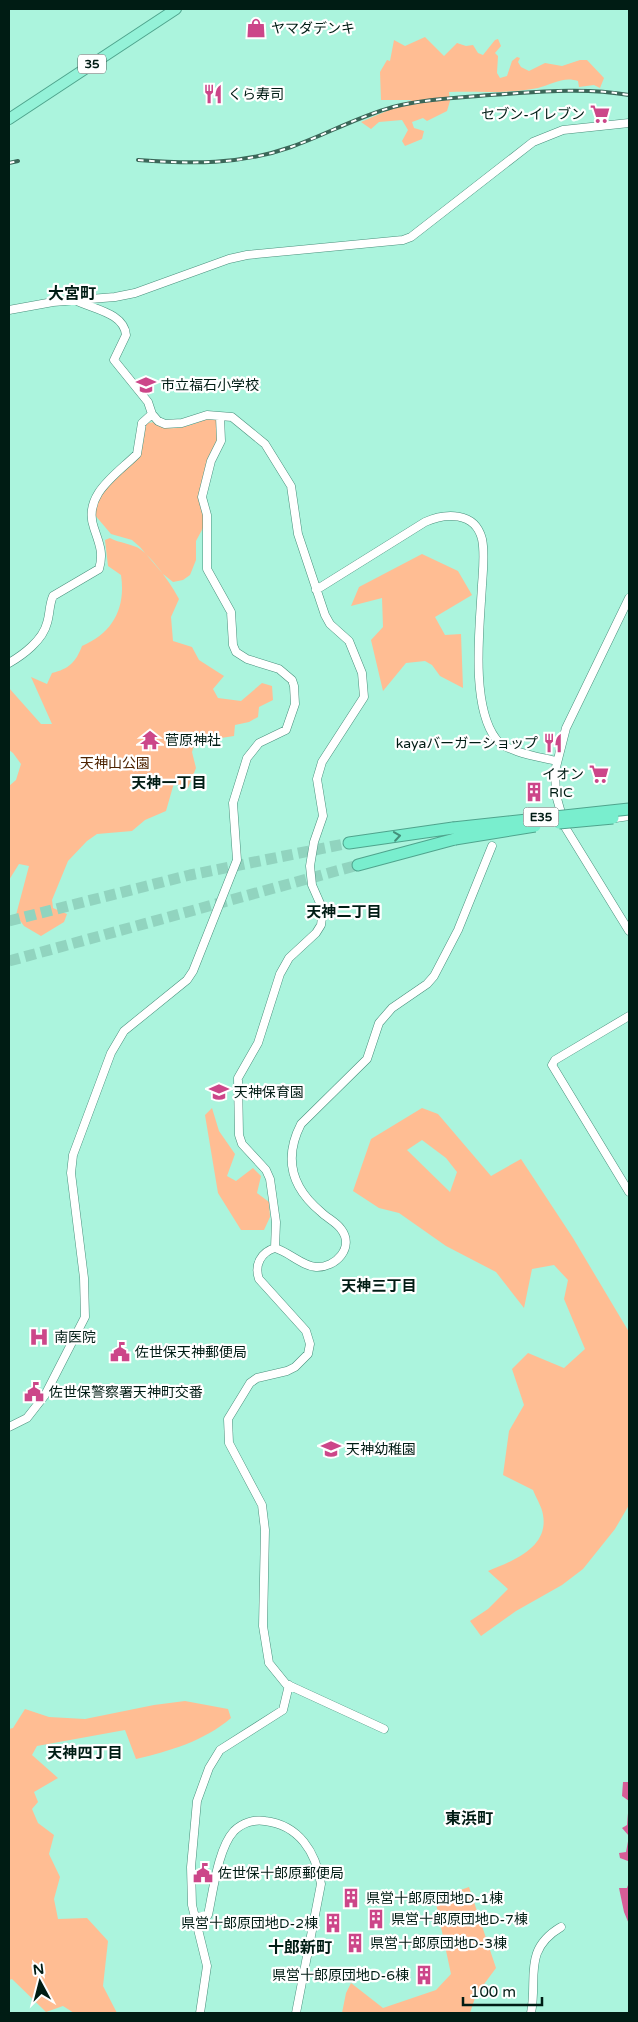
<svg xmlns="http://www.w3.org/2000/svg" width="638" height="2022" viewBox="0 0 638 2022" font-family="'Varela Round','Noto Sans JP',sans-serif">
<rect width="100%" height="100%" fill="#abf4dd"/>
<path fill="#ffbd93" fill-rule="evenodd" d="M425 37 444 56 457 43 466 46 473 45 478 53 483 55 495 40 498 39 501 46 495 53 498 56 497 73 500 78 507 76 512 61 517 57 520 58 518 62 521 67 529 71 545 63 562 66 580 60H587L604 78 600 88 594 85 579 87 578 81C564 76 552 84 538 88 509 94 478 91 449 92L450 101 447 111 427 121 423 118 412 122 414 128 424 131 422 139 405 146 402 141 408 130 402 120 379 122 371 129 361 122 412 100H381L380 72 387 60 390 61 394 40 405 46Z
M210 418 218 419 220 436 208 460 203 528 196 541V560L190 575 183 580 173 582 163 574 140 547 132 540 111 534 94 514C106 476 118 482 138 456 144 448 144 435 145 425L148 423 155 422C169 436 195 423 210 418Z
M110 538C119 543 133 544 140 549 152 557 172 585 179 599L171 617 173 641 192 647 199 660 224 676 213 689 218 698 241 701 262 683 272 686 273 700 259 707 258 717 249 722 235 725 234 736 195 742 192 752 196 768 188 788 174 783 166 811 145 820 132 831 97 834 87 841 68 861 52 900 53 908 67 914 64 922 41 936 24 926 16 915 29 866 19 864 9 880V786L16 780 21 764 13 753 9 750V688L41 724H52L31 677 47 684 52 673C69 669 76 662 82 646 113 633 126 608 121 575L108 566 105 540Z
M422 554 458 571 472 595 435 617 445 635 461 634 463 688 440 676 432 665 425 661 406 663 383 691 371 640 383 627 382 598 351 606 359 587Z
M212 1108 219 1131 235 1154 227 1176 236 1181 253 1168 261 1176 257 1193 269 1202 270 1217 264 1230H241L218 1193 205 1115Z
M422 1108 438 1114 491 1176 521 1159 573 1238 629 1332V1505L615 1529 583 1569 562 1585 516 1611 481 1636 470 1621 488 1609 508 1589 488 1571C512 1561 549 1548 543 1515 542 1507 536 1498 533 1490L503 1475 509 1431 524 1405 512 1369 528 1353 564 1368 585 1349 564 1299 568 1280 554 1265 532 1269 524 1308 496 1272 446 1246 399 1213 379 1208 353 1191 371 1139ZM422 1140 446 1158 457 1172 450 1192 407 1150Z
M185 1701 228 1709 231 1718C204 1741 170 1751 136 1759L125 1730 37 1746 32 1755 58 1778 34 1792 38 1802 32 1809 38 1823 54 1835 49 1854 60 1877 54 1899 58 1919 87 1918 108 1941 103 1986 117 2013H74L63 2006 46 2012 12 1979 9 1980V1729L13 1728 25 1709 49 1717 85 1719 154 1705Z
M469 1887 496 1968 476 1995 470 2013H342L346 1993 351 1983 383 2008 436 1990 451 1974 435 1899Z"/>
<path fill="#d75d97" d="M623 1782H629V1924L624 1912 619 1888H627L628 1885V1861L620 1858 619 1853 626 1852 629 1836 622 1828 627 1825 629 1801 622 1796Z"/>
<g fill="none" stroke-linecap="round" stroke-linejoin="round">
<path stroke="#91d4bf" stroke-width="11" stroke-dasharray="11 5.5" stroke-linecap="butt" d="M9 921 190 875 349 843
M9 961 358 865"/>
<defs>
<path id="tertiary" d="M73 299C91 309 124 312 126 335L114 360 148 402 152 414 158 421 165 424 182 423 207 415 232 417 265 444 291 486 298 534 325 615 330 624 349 641 362 673 364 697 322 762 317 779 323 816 314 842 310 866 312 885 323 910 321 925 316 933 289 958 280 974 258 1043 238 1078 239 1135 242 1144 266 1170 270 1179 276 1222 275 1248
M9 310 53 302 115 297 135 293 229 259 247 255 403 240 411 237 533 142 563 130 629 123
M316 590 425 522C445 513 475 511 482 539 485 553 483 570 482 585 480 625 470 705 496 739 506 752 540 757 556 761
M629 598 566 728 555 771 556 795 565 827 629 931
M9 663C23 655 43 640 47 623 50 614 49 605 53 596L99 569C104 553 99 543 94 528 82 495 117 474 137 454L142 423 152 414
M609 819 629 816
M629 1016 555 1060 552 1065 629 1192
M9 1427 27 1418 45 1395 85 1317 84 1278 71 1173 73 1155 111 1053 124 1031 187 980 193 971 237 860 233 803 247 758 259 743 286 730 295 704 294 686 292 680 279 669 247 659 236 652 233 645 231 612 207 569V515L202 497 211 461 221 441 220 417
M384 1729 286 1684 269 1663 263 1626 265 1530 262 1505 229 1443 228 1419 250 1383 257 1378 287 1371 295 1367 308 1354 310 1344 306 1331 259 1279C254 1265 261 1252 275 1248 289 1252 302 1266 316 1267 336 1268 355 1247 341 1229 336 1222 327 1218 321 1212 292 1188 283 1159 301 1124L367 1059 379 1023 392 1008 427 984 434 976 458 930 492 846
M196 1917 208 1915C213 1892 218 1848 234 1831 242 1823 254 1819 265 1821 299 1825 316 1852 321 1884L296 2013
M200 2013 207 1966 192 1905 191 1867 197 1801 209 1768 220 1750 283 1710 289 1685
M531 2013C538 1979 522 1950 561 1927"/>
<path id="trunk" d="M9 119 176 9"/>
<path id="motorway" d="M349 843 453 828
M358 865 455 839"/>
</defs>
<use href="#tertiary" stroke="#49907c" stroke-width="9"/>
<use href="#trunk" stroke="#4fa48d" stroke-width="12"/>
<use href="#motorway" stroke="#4fa48d" stroke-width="13"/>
<use href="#tertiary" stroke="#fff" stroke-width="8"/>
<use href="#trunk" stroke="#94f2d8" stroke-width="10"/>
<use href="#motorway" stroke="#79eece" stroke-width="11"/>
<defs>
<path id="rail" d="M138 160C191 164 240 165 291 147 325 135 357 117 393 107 424 99 457 98 490 95 537 92 583 87 629 95
M9 163 18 161"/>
</defs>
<use href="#rail" stroke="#3b6759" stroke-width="4"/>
<use href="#rail" stroke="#fff" stroke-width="2" stroke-dasharray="5.5" stroke-linecap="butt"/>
<defs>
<path id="motorway-bridge" d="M559 823 613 818
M453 828 629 809
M455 839 535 826"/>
</defs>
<use href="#motorway-bridge" stroke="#4fa48d" stroke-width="13" stroke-linecap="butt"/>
<use href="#motorway-bridge" stroke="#79eece" stroke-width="11"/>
</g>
<defs><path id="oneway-chevron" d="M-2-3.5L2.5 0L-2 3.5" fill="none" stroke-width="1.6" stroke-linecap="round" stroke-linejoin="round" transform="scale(1.25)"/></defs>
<use stroke="#43907a" href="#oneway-chevron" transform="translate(397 836) rotate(-8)"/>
<defs>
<symbol id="shop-bare" viewBox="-9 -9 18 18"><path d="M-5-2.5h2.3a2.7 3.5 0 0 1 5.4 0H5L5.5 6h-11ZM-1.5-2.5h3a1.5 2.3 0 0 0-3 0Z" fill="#cc4689" stroke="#fff" stroke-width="2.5" paint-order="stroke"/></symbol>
<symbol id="restaurant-bare" viewBox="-9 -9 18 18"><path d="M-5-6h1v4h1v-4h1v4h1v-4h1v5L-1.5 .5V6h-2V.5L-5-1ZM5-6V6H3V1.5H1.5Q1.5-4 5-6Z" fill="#cc4689" stroke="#fff" stroke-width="2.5" paint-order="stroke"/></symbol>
<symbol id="supermarket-bare" viewBox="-9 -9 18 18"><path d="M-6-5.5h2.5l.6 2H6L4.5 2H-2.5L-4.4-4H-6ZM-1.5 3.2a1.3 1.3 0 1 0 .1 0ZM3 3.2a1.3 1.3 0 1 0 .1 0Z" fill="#cc4689" stroke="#fff" stroke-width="2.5" paint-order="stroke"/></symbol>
<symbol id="school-bare" viewBox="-9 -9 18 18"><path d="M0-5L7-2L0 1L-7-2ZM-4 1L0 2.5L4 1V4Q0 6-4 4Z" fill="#cc4689" stroke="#fff" stroke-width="2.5" paint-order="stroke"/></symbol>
<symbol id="temple-bare" viewBox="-9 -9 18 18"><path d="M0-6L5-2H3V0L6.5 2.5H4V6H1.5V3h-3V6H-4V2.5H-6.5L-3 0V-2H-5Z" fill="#cc4689" stroke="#fff" stroke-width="2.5" paint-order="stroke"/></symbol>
<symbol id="building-bare" viewBox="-9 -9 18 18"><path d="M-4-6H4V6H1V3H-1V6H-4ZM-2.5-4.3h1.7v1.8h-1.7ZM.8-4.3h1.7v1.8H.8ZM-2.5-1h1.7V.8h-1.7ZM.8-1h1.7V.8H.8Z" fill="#cc4689" stroke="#fff" stroke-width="2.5" paint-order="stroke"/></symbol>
<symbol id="hospital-bare" viewBox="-9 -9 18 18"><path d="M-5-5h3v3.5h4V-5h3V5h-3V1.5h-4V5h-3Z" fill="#cc4689" stroke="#fff" stroke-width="2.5" paint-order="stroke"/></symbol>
<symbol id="civic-bare" viewBox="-9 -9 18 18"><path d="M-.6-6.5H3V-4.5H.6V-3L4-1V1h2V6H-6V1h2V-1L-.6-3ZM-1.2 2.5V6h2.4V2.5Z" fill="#cc4689" stroke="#fff" stroke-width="2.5" paint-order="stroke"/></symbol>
</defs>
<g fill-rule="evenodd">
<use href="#shop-bare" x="242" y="14" width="28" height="28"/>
<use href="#restaurant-bare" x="199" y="80" width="28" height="28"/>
<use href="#supermarket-bare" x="586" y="100" width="28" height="28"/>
<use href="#school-bare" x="132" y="371" width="28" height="28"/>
<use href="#temple-bare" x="136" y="726" width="28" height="28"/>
<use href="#restaurant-bare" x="539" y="729" width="28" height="28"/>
<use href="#supermarket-bare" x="585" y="760" width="28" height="28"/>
<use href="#building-bare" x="520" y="778" width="28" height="28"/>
<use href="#school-bare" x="205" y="1078" width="28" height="28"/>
<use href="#hospital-bare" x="25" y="1323" width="28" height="28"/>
<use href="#civic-bare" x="106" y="1338" width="28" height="28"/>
<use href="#civic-bare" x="20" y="1378" width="28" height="28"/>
<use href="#school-bare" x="317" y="1435" width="28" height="28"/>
<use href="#civic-bare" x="189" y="1859" width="28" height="28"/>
<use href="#building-bare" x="337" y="1884" width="28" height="28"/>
<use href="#building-bare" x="362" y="1905" width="28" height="28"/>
<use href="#building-bare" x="319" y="1909" width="28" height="28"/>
<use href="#building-bare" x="341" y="1929" width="28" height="28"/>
<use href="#building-bare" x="410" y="1961" width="28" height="28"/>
</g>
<g text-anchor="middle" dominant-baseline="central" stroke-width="4.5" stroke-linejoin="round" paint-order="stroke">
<g fill="#fff" stroke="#4c605a" stroke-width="1">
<rect x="78" y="54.5" width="28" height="19" rx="4"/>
<rect x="523.5" y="807.5" width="35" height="19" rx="4"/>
</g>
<g font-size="12" font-weight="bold" fill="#001c14">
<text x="92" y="64">35</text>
<text x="541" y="817">E35</text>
</g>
<g font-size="14" fill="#001c14" stroke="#fff" text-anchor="start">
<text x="271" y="28">ヤマダデンキ</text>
<text x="228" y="94">くら寿司</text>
<text x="585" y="114" text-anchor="end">セブン-イレブン</text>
<text x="161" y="385">市立福石小学校</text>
<text x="165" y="740">菅原神社</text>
<text x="538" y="743" text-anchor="end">kayaバーガーショップ</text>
<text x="584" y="774" text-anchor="end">イオン</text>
<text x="549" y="792">RIC</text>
<text x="234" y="1092">天神保育園</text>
<text x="54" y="1337">南医院</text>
<text x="135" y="1352">佐世保天神郵便局</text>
<text x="49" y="1392">佐世保警察署天神町交番</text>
<text x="346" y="1449">天神幼稚園</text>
<text x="218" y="1873">佐世保十郎原郵便局</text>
<text x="366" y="1898">県営十郎原団地D-1棟</text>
<text x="391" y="1919">県営十郎原団地D-7棟</text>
<text x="318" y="1923" text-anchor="end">県営十郎原団地D-2棟</text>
<text x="370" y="1943">県営十郎原団地D-3棟</text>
<text x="409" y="1975" text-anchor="end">県営十郎原団地D-6棟</text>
</g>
<g font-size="14" fill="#4e2301" stroke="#fff">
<text x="115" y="763">天神山公園</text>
</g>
<g font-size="15" font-weight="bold" fill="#001c14" stroke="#fff">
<text x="169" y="783">天神一丁目</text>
<text x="344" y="912">天神二丁目</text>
<text x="379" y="1286">天神三丁目</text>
<text x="85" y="1753">天神四丁目</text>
</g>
<g font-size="16" font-weight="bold" fill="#001c14" stroke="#fff">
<text x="72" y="294">大宮町</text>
<text x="469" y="1819">東浜町</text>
<text x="300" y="1948">十郎新町</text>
</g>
</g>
<rect width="638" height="2022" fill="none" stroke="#001c14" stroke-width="20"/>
<g transform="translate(40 1982) rotate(353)" stroke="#ffffff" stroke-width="4" paint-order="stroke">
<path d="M0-4L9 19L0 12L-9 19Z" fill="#001c14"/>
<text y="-8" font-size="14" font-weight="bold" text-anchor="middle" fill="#001c14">N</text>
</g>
<path d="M463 1997v8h79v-8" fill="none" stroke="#001c14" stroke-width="2.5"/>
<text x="470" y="1997" font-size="15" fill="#001c14" stroke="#ffffff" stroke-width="4" paint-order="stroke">100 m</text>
</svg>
